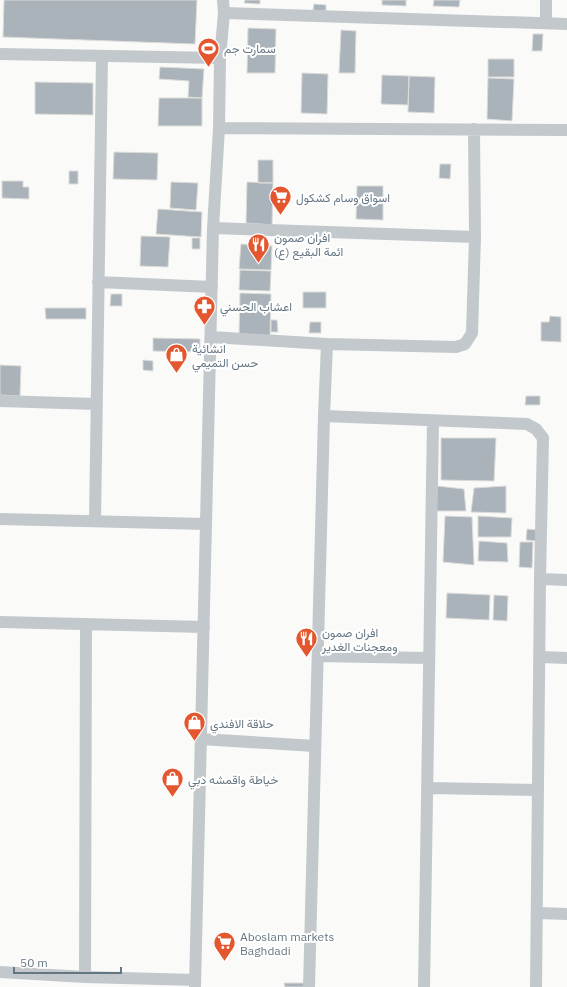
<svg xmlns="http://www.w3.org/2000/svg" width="567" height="987" viewBox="0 0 567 987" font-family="'IBM Plex Sans',Vazirmatn,sans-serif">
<rect width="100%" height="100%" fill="#fafaf8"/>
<path fill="#aab3b9" stroke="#dcdcda" d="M4 0H197L195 44 3 37Z
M245 0H260V4L244 3Z
M382 0H406V6L382 5Z
M434 0H460L459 7 433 6Z
M314 4 326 5V11L313 10Z
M248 28 276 29 275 73H247Z
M341 30 356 31 355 73H339Z
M533 34H543L542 51H532Z
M488 59H514V77H488Z
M160 67 204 69 202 98 188 97 189 81 159 79Z
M302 73 328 74 327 114 301 113Z
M382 75 409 76 408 105 381 104Z
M409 76 435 77 434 113 408 112Z
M488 78 514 79 512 121 487 119Z
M35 82 93 83V115L35 114Z
M159 98H202V126H158Z
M114 152 158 153 157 180 113 179Z
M258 160H273V183H258Z
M440 164H451L450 179 439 178Z
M69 171H78V184H69Z
M2 181H23V187H29V199L2 198Z
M171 182 198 183 196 210 170 208Z
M247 182 273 183 272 225 246 223Z
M357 186H383V220L356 219Z
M158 209 202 212 201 237 156 234Z
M141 236 170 237 168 267 140 266Z
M192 238H200V249H192Z
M241 244 272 246 271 270 239 269Z
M240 270 271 271 270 291 239 290Z
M303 292H326V308H303Z
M240 293 271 294 270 336 239 335Z
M111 294H122V306H110Z
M45 308H86V319H46Z
M550 316 561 317V342L541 341V322H549Z
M271 320H277L278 332H271Z
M310 322H321V333H309Z
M153 338 200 339V352L153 351Z
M143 360 153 361V371L143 370Z
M0 365 21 366 20 396 0 395Z
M526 396H540V405H525Z
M441 438H496L494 481 441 480Z
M437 486 464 489 466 511H436Z
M506 486V513L471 512 474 488Z
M445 516 472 517 474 565 443 562Z
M478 516 512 518 511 537H478Z
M527 529 538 530 537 541 526 540Z
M479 541 507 543 508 562 478 561Z
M520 542H533L532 568 519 567Z
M447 593 490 595 489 620 446 618Z
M494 595 508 596 507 621 493 620Z
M284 983H305L306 987H285Z"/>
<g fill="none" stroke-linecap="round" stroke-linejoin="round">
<path stroke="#c3c8cc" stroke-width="12" d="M224 13 567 24
M546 23V0
M0 54 220 58
M219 128 567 130
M213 228 475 237
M98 282 212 287
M211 337 327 344 456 347 465 344 472 333 475 237 474 129
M0 401 96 404
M324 416 527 424 536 429 543 438 540 579 536 987
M0 519 206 524
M95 521 102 56
M540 579 567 580
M0 622 204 627
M318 656 429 658
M540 657 567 658
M201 739 315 746
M427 788 538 790
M537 913 567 914
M0 972 85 977 195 980
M85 977 86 624
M195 987 213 228 219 128 220 58 224 13 223 0
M309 987 324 416 327 344
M424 987 433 421"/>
</g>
<defs>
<symbol id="stadium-pin" viewBox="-11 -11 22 30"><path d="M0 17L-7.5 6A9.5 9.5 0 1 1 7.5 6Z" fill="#e4572e" stroke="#fff"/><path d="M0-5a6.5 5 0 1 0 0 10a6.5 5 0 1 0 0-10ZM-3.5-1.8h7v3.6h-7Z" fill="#fff"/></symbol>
<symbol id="supermarket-pin" viewBox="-11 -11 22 30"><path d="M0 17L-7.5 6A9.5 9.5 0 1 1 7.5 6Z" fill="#e4572e" stroke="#fff"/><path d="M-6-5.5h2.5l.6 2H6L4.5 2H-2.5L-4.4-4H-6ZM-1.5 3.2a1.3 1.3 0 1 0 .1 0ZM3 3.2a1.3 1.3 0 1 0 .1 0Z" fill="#fff"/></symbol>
<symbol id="restaurant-pin" viewBox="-11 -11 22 30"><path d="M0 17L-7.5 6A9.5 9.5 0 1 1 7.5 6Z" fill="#e4572e" stroke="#fff"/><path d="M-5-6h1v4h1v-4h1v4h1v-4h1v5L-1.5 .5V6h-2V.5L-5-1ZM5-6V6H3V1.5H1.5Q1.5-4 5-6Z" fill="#fff"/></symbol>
<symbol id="pharmacy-pin" viewBox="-11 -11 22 30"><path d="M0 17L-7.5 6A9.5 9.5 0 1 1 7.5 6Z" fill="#e4572e" stroke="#fff"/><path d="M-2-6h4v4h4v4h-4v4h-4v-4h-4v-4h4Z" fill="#fff"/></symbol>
<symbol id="shop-pin" viewBox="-11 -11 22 30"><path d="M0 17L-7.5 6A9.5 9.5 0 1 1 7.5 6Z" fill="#e4572e" stroke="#fff"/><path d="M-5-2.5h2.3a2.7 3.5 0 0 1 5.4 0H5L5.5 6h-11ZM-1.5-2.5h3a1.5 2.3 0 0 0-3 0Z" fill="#fff"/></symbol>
</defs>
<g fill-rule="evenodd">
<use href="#stadium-pin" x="196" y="36" width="25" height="34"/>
<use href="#supermarket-pin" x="268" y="184" width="25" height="34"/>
<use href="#restaurant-pin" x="246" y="232" width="25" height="34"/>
<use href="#pharmacy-pin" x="192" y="294" width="25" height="34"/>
<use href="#shop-pin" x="164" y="342" width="25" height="34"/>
<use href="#restaurant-pin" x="294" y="626" width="25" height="34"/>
<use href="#shop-pin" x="182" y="710" width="25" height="34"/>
<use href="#shop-pin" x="160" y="766" width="25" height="34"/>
<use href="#supermarket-pin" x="212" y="930" width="25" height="34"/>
</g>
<g text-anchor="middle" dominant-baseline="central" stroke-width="4" stroke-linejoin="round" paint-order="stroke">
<g font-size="12" fill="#657683" stroke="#fff" text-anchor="start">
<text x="224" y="48">سمارت جم</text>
<text x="296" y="197">اسواق وسام كشكول</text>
<text x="274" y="237">افران صمون<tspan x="274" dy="14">ائمة البقيع (ع)</tspan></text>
<text x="220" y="306">اعشاب الحسني</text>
<text x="192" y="348">انشائية<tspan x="192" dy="14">حسن التميمي</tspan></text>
<text x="322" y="632">افران صمون<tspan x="322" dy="14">ومعجنات الغدير</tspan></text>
<text x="210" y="723">حلاقة الافندي</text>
<text x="188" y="779">خياطة واقمشه دبي</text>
<text x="240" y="936">Aboslam markets<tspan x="240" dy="14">Baghdadi</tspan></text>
</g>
</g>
<path d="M14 967v6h107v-6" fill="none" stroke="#657683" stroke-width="2"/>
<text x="20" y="967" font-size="12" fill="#657683" stroke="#ffffff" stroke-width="3" paint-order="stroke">50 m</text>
</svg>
